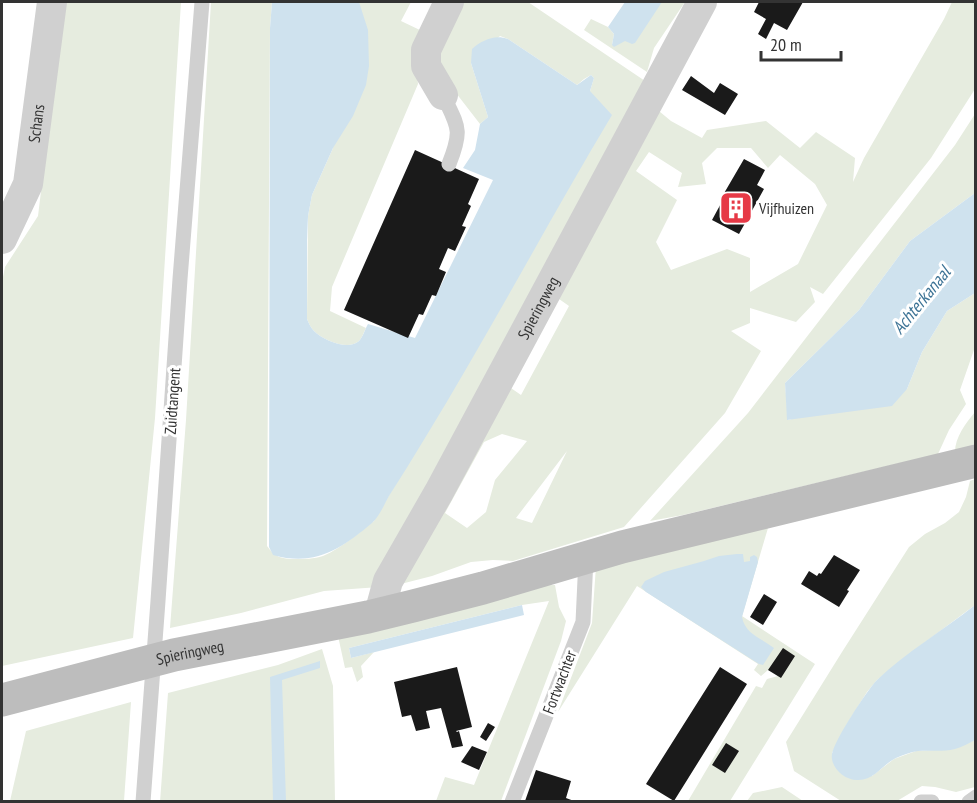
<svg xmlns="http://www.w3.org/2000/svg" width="977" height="803" viewBox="0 0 977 803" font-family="'PT Sans Narrow',sans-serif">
<rect width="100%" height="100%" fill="#fff"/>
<path fill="#e6ecdf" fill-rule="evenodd" d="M64 2H181L155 418 133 638 2 666V282L5 267 38 216Z
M211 2H272L270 28 267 546C275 557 281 559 295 559 304 559 314 559 323 556 342 548 358 533 374 521L576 175 590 91 594 78 591 75 584 79 577 85 508 39 500 36 471 63 488 117 480 124 456 93 438 57 461 2H528L651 85 642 97 671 121 702 138 707 130 766 121 800 148 816 132 855 158 853 182 864 158 944 19 952 2H975V89L931 158 823 294 810 287 815 302 796 322 750 308V323L731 331 761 351 725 413 624 527 513 561 493 560 471 562 432 576 393 586 324 591 241 613 170 628 186 420ZM717 148H751L768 168 780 155 815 184 827 205 798 264 750 292V258L727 249 671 270 656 242 677 200 636 171 649 152 682 173 678 187 706 184 702 163ZM542 287 569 306 521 395 495 377ZM502 434 527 441 495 480 486 512 467 528 445 513 484 442ZM567 451 532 523 516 518Z
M353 2H411L401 21 422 31 415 50 418 84 332 287 330 311 366 328C364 332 362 338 359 341 348 351 323 340 314 331 311 328 309 324 307 319L308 216 312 195 333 148Z
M662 2H685L654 48 647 72 584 30 591 19 608 27 614 34 612 45Z
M975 114V193L910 241 859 310 785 383 788 420 907 389 922 352 947 311 975 293V347L960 390 966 404 949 430 938 454 683 515 650 521 748 413 955 145Z
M975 412V446L955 452C955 437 966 423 975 412Z
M975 479V605L920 646 877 680 867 692 847 724 832 753 872 776 894 759 916 751 953 749 975 740V787L956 792 935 787 922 786 897 801H841L794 771 786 742 842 652 909 547 925 534 945 523 959 512 966 497 970 481Z
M768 528 742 616 815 664 730 801H688L756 686 762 688 767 679 778 676 768 670 761 676 754 670 758 664 637 586 558 712 592 623 596 566Z
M555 585 559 607 566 621 561 641 501 801H436L445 777 474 785 549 601 522 605 349 648 351 658 374 652 361 666 363 677 357 682 352 667 345 668 338 636 510 586Z
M322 649 333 686 335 801 160 802 168 693 278 665Z
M131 702 124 801H10L26 731Z
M782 787 803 801H747L753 793Z"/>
<path fill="#cfe2ee" d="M272 2H359L368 30 369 66 366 85 353 116 333 148 312 195 308 216 307 240V319C309 324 311 328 314 331 323 340 348 351 359 341 363 337 365 329 368 324L415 338 493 180 463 168 475 150 480 124 488 117 471 63 472 49C482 40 495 34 508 39L577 85 591 75 594 78 590 91 612 115C548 222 490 332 425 438 413 458 401 477 389 496 384 505 379 517 372 523 341 549 315 567 273 555L269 547 270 28Z
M625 2H662L635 43 632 44 625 41 614 47 612 45 614 34 608 27Z
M975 193V293L947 311 922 352 907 389 892 406 787 420 785 383 859 310 910 241Z
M737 554H743L744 562 750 561V557L754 555 757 557 758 562 742 617C745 634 761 638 774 648L763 665 759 664 646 592 641 587 645 581 664 572 704 561 719 556Z
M522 605 524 615 351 658 349 648Z
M975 605V740C969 743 962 747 955 749 943 752 930 750 918 751 911 752 903 755 896 758 883 764 874 781 857 780 844 780 830 767 832 754 834 741 867 690 877 680 906 652 944 630 975 605Z
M320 661V668L282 680 286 801H273L270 677Z"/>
<path fill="#1a1a1a" d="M759 2H803L787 30 774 23 766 39 758 34 766 19 754 12Z
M691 76 714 93 720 83 738 94 725 115 682 90Z
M415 150 479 179 468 204 471 206 462 226 466 227 455 251 448 248 439 269 446 272 436 296 432 295 423 315 419 314 408 338 344 310Z
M744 159 765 170 757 185 764 189 739 234 712 220 725 196 723 195Z
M834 555 860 570 847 590 849 591 839 607 801 584 809 571 817 576 819 573 821 574Z
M764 594 777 602 763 625 750 617Z
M783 648 795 656 781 678 768 670Z
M457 667 472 727 456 731 457 732 459 731 463 746 452 748 441 708 426 711 430 728 416 731 411 715 402 717 394 682Z
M720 667 747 684 674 801 646 784Z
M488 723 495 727 486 741 480 737Z
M726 743 739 751 725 773 712 765Z
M472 746 487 752 479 770 461 762Z
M536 770 571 781 566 798 574 801H525Z"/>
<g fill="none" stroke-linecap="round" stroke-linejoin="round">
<path stroke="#d0d0d0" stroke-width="15" d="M443 95C458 127 463 129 449 164
M143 802 158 601 180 279 202 2
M512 802 583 622 586 558
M921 802H932
M969 802 976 797"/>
<g stroke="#d0d0d0" stroke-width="30">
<path d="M443 95 426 66V50L449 2"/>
<path id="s1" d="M2 239 28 184 52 2"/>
<path id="s2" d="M379 614 388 581 439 492 702 2"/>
</g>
<path stroke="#bdbdbd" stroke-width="33" id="s3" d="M2 700 174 655 368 617 413 606 483 588 622 547 976 461"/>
</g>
<defs>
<symbol id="building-square" viewBox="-11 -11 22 22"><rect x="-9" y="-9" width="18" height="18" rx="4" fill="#e63946" stroke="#fff"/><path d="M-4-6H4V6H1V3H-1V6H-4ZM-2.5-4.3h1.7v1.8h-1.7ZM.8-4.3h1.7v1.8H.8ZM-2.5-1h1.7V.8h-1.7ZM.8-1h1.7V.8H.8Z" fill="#fff"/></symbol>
</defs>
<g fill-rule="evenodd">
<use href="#building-square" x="717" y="189" width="38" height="38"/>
</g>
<g text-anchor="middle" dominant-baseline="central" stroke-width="6" stroke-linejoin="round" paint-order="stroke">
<g font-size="16" fill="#333" stroke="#fff">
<text stroke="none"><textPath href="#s1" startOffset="122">Schans</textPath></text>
<text stroke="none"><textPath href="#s2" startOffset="346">Spieringweg</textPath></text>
<text transform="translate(172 401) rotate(-86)">Zuidtangent</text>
<text stroke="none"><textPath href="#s3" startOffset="194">Spieringweg</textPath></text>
<text transform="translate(559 682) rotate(-69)">Fortwachter</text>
</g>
<g font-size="16" fill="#333" stroke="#fff" text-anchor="start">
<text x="759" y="208">Vijfhuizen</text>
</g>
<g font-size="18" font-style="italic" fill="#3f7597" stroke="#fff">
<text transform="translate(921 300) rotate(-51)">Achterkanaal</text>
</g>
</g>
<rect width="977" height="803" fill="none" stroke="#333333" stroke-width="6"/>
<path d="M761 51v9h80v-9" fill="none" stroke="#333333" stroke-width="3"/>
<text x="770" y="51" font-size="18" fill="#333333" stroke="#ffffff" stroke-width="4.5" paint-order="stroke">20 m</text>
</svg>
